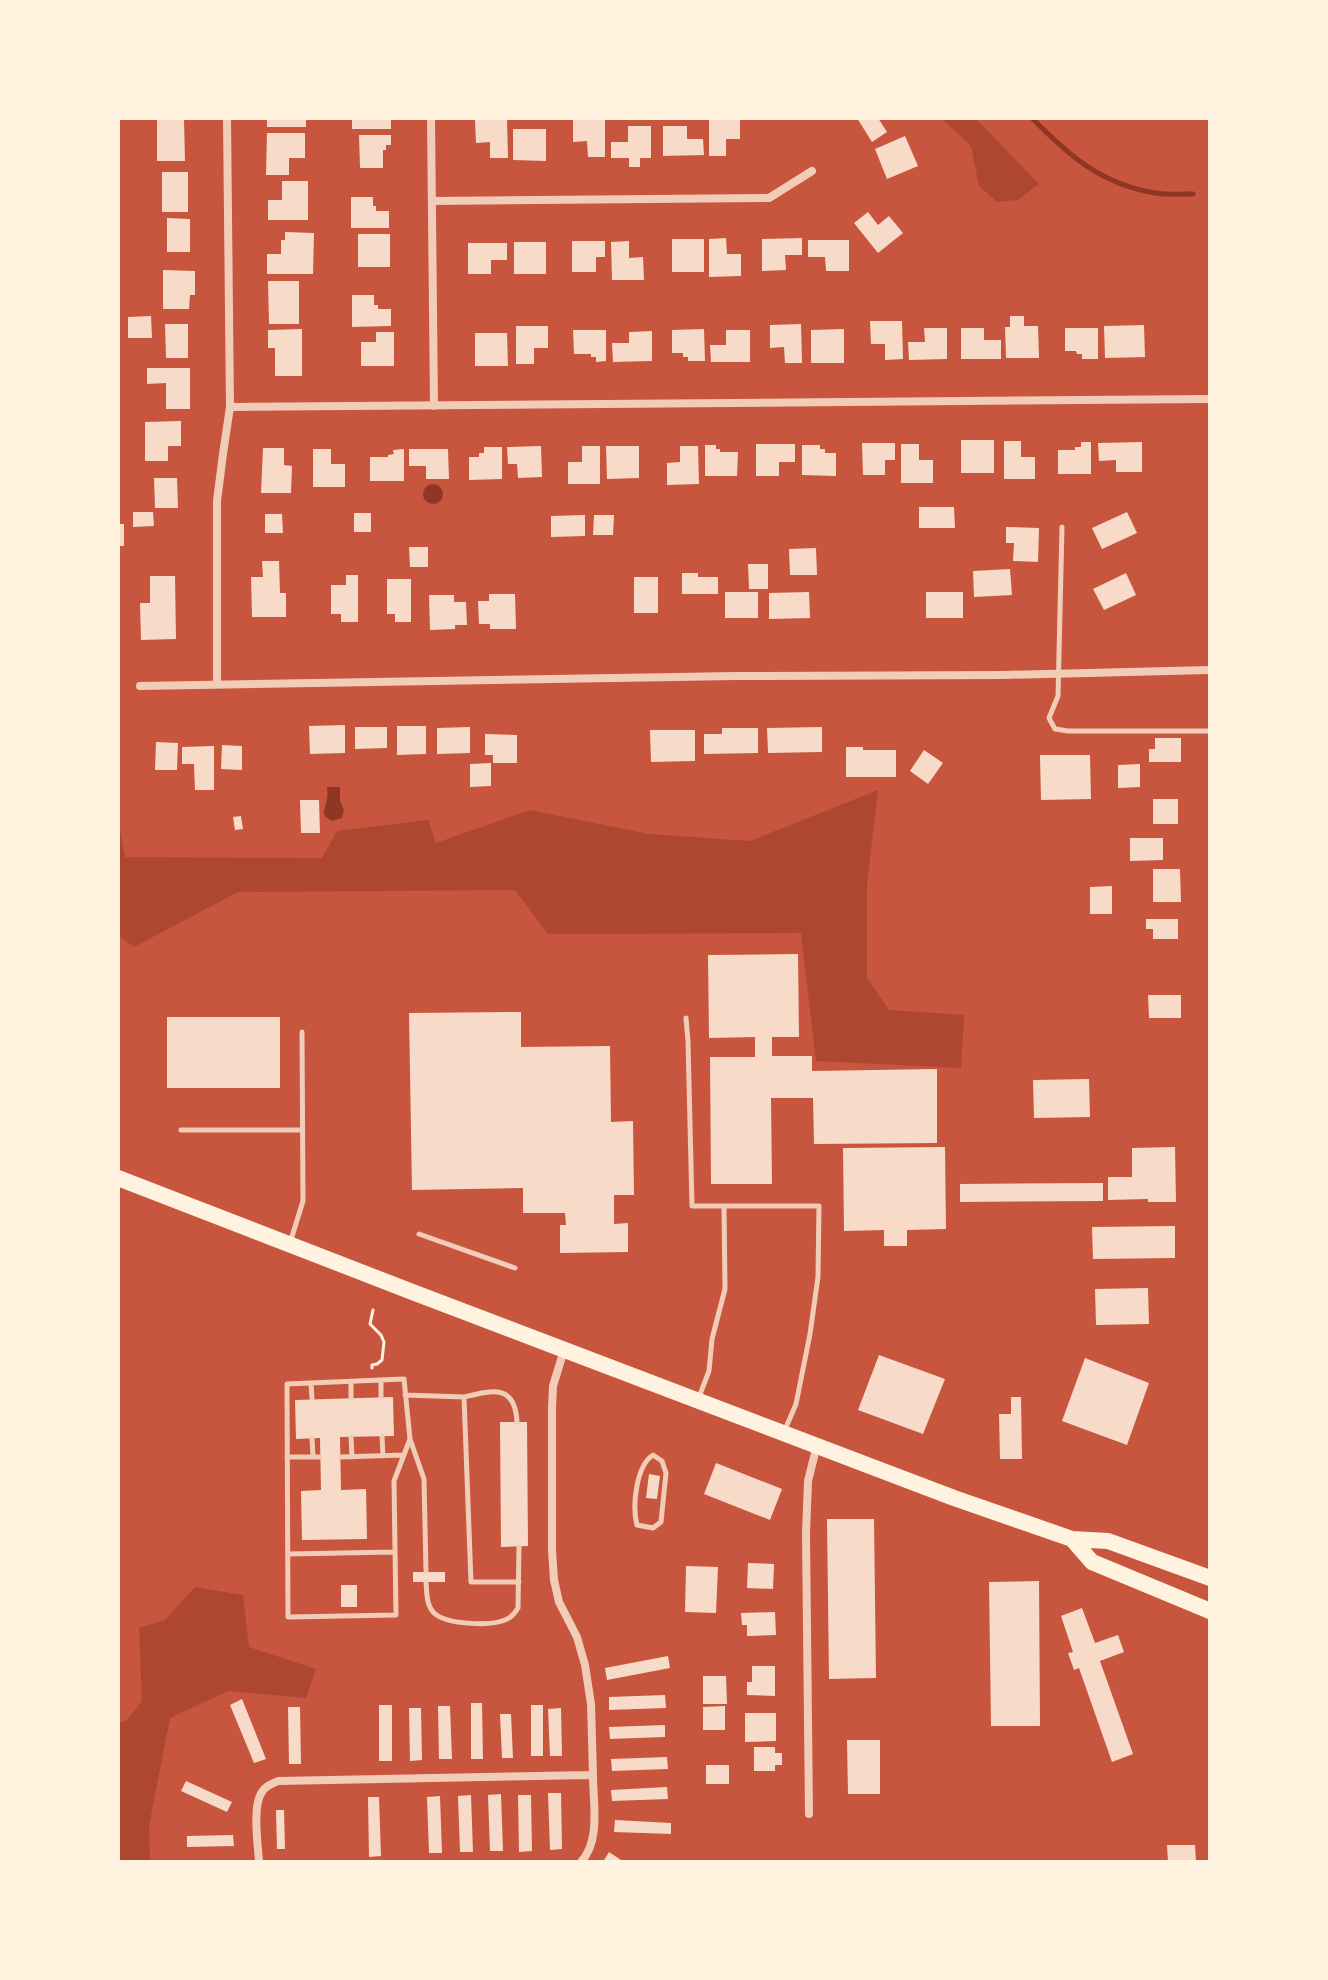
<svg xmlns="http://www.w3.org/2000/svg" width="1328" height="1980" viewBox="0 0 1328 1980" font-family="'Golos Text',sans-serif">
<rect width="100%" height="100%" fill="#c8553d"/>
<path fill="#ae4732" d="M941 118H975L1039 184 1018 200 997 202 979 186 971 146Z
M878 790 867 884V978L889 1010 964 1015 961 1068 816 1061 801 933 548 934 515 890 238 892 134 947 118 935V819L125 857 322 858 337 831 428 820 436 843 530 810 649 834 750 841Z
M195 1587 243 1595 249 1647 316 1669 306 1698 228 1691 170 1718 149 1826 150 1862H118V1723L126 1721 142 1701 139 1628 165 1620Z"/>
<path fill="#8f3625" d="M423 494a10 10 0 1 1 20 0a10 10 0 1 1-20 0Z
M327 787H340V801L344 810 342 818 332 821C318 813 326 810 327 798 328 795 327 791 327 787Z"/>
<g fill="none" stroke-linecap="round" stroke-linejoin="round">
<path stroke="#8f3625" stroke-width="5" d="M1032 118C1069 156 1101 184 1155 193 1167 195 1181 194 1193 194"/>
</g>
<path fill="#f7dbc8" d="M267 118H306V127H267Z
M352 118H391V129H352Z
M605 118V157H588L587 141 573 142V119Z
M709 118H740V139H726V156H709Z
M857 118H878L887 132 872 142Z
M157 119H184L185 161H157Z
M507 119 508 158H490V142L476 143 475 120Z
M628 126H651V158H640V167H629V158H611V142H628Z
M663 126H687V139H703L704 155 663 156Z
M513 129H546V161L513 160Z
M267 133H305V158H289V175H266Z
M359 135H391V145H386V150H383V168H360Z
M905 136 918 166 887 179 875 149Z
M162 172H188V212H162Z
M282 181H308V220H268V200H282Z
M351 197H373V206H376V211H389V228H351Z
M868 212 878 225 889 216 903 233 878 253 854 223Z
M167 218 190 219V252H167Z
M285 232 314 233 313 274H267V254H281V240H285Z
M358 234H390V267H358Z
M726 238 727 254H741V276L709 277V239Z
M802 238V255H785L786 270 762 271V239Z
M672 239H704V272H672Z
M808 240H849V271H826L825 257H808Z
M572 241H605V257H596V272H572Z
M629 241V258L643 257 644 280H612L611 242Z
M514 242H546V274H514Z
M468 243H507V260H491V274H468Z
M163 270 195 271V295H190L189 309H163Z
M268 281H299V324H269Z
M352 295H374V305H378V309H391V326L352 327Z
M151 316 152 338H128V317Z
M1010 316H1024V326H1038L1039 358H1006L1005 327H1010Z
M870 321H902L903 359 885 360V344H871Z
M165 324H188V358H166Z
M801 324 802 363H785L784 347 770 348V325Z
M1144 325 1145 357 1105 358 1104 326Z
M516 326H548V348H534V364H516Z
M924 328H947V359L909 360 908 342H925Z
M961 328H984V340H1001V359H961Z
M1065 328H1098V359H1082V354H1077L1076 351H1065Z
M302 329V376H275V348H268V330Z
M704 329 705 361H688V357H683V353H672V330Z
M844 329V363H811V330Z
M573 330H606V361L596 362V357H591V354H574Z
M726 330H750V362H711L710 345H726Z
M652 331V361L613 362 612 343H629V332Z
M376 332H394V366H361V342H376Z
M475 333H507L508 366H475Z
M147 368H190V409H166V383L147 384Z
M181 421V446H168V461H145V422Z
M961 440H994V473H961Z
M1004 441H1021V457H1035V479H1004Z
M1081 442H1091V474H1058V450H1075V447H1081Z
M1142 442V472H1116V460L1099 461 1098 443Z
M862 443H895V460H885V475H863Z
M756 444H795V462H779V476H756Z
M901 444H919V460H933V483H901Z
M705 445H716V449H720V452H738L737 476H705Z
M802 445H820V449H825V453H836V476L802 475Z
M541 446 542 477 518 478 517 464H508L507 447Z
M582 446H600V484H568V462H582Z
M606 446H639V478L607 479Z
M680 446H698L699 484 667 485V463L680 462Z
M484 447H502V479L469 480V457H479V453H484Z
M263 448H284V465L292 466 291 493H261Z
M313 449H331V464H345V487H313Z
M404 449V481H370V457H388V455L394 454 393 450Z
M409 449H448L449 479H426V466H409Z
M154 478H177L178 508H155Z
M919 507H954L955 528H919Z
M133 512H153L154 526 133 527Z
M1127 512 1137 533 1102 549 1092 528Z
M354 513H371V532H354Z
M265 514H282L283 533H265Z
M585 515V536L551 537V516Z
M594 515H614L613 535H593Z
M118 524H124V546H118Z
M1006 527 1039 528 1038 562 1013 561 1014 543H1006Z
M409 547H428V567H410Z
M816 548 817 575H790L789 549Z
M262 561H279L280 593H286V617H252L251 577H263Z
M748 564H768V589H749Z
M1010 569 1012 595 974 597 973 571Z
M682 573H698V577H718V594H682Z
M1126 573 1136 595 1104 610 1093 589Z
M346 575H358V622H341V614H331V585H346Z
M150 576H175L176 639 141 640 140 603H150Z
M634 577H658V613H634Z
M387 579H411V622H395V614H387Z
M725 592H758V618H725Z
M809 592 810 618 769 619V593Z
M926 592H963V618H926Z
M489 594H515L516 629H490V624H479L478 601H489Z
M429 595H454V602H466L467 625H455V629L430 630Z
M345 725V753L310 754 309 726Z
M397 726H426V754L397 755Z
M355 727H387V748L355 749Z
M470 727V753L437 754V728Z
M822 727V752L768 753 767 728Z
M722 728H758V753L704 754V734H722Z
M650 730H695V761L651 762Z
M485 734 517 735V763H493V755H485Z
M1155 738H1181V762H1149V749H1155Z
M156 742 178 743 177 770H155Z
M222 745 242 746V770L221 769Z
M214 746V790H195L194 764H182V747Z
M846 747H863V750H896V777H846Z
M924 750 943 763 928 784 910 771Z
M1040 755H1090L1091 799 1041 800Z
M491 763V786L470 787V764Z
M1140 764V787L1118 788V765Z
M1153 799H1178V824H1153Z
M300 800H319L320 833H301Z
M241 816 243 829 235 830 233 817Z
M1130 838H1163V860L1130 861Z
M1153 869H1180L1181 902H1153Z
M1112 886V914H1090V887Z
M1146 919H1178V939H1153V929H1146Z
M798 954 799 1037H772V1056H812V1071L937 1069V1143L814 1144 813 1098H771L772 1184H711L710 1057H755V1037L709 1038 708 955Z
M1148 995H1181V1018H1149Z
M521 1012V1047L610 1046 611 1122 633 1121 634 1195H614V1224L628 1223V1252L560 1253V1225H566L565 1213H523V1188L412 1190 409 1013Z
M167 1017H280V1088H167Z
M1089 1079 1090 1117 1034 1118 1033 1080Z
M945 1147 946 1229 907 1230V1246H884V1230L844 1231 843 1148Z
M1175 1147 1176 1202H1148V1199L1108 1200V1177H1132V1148Z
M1103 1183V1201L960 1202V1184Z
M1175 1226V1258L1093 1259 1092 1227Z
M1148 1288 1149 1324 1096 1325 1095 1289Z
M879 1355 945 1379 923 1434 858 1410Z
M1085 1358 1149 1383 1127 1445 1062 1421Z
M393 1397 394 1436 340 1437 341 1490 366 1489 367 1539 302 1540 301 1491 321 1490 320 1438 296 1439 295 1400Z
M1011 1397H1021L1022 1459H1000L999 1414H1011Z
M500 1422H527L528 1546 501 1547Z
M716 1463 782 1489 770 1520 704 1494Z
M649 1474 660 1476 657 1499 646 1498Z
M827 1519H874L876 1678 829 1679Z
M748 1563 774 1564 773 1589 747 1588Z
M686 1566 718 1567 716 1613 685 1612Z
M413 1572H445V1582H413Z
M1039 1581 1040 1726H991L989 1582Z
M341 1585H357V1607H341Z
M1082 1608 1095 1643 1118 1635 1124 1652 1100 1661 1133 1754 1112 1762 1079 1668 1074 1670 1068 1653 1073 1652 1061 1616Z
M775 1612 776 1635 747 1636V1625H742L741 1613Z
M668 1656 670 1668 607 1680 605 1668Z
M752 1666H775V1696L747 1695V1682H752Z
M703 1676H726L727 1704H703Z
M665 1695 666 1708 609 1710V1697Z
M242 1699 266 1759 254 1763 230 1705Z
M471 1703H482L483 1759H471Z
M379 1705H392V1761H379Z
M531 1705H543V1756H531Z
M438 1706H450L452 1759H439Z
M725 1706V1730H703V1707Z
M288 1707H300L301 1764H289Z
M409 1708H421L422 1760 410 1761Z
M561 1708 562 1756H550L548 1709Z
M745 1713H776V1741L745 1742Z
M500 1714H511L513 1758H502Z
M665 1725V1737L610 1739 609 1727Z
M847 1740H880V1794H848Z
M754 1747H775V1753H782V1765H775V1771H754Z
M667 1757 668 1769 612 1771 611 1759Z
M706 1765H729V1784H706Z
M186 1781 232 1802 227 1812 181 1791Z
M667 1787 668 1799 612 1801 611 1790Z
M548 1793H561L562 1849 550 1850Z
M501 1794 503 1851H490L488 1795Z
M471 1795 473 1852H460L458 1796Z
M518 1795H531L532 1851 519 1852Z
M440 1796 442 1853H429L427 1797Z
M368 1797H379L381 1856 369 1857Z
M276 1810H284L285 1849H277Z
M615 1820 671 1823V1834L614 1832Z
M233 1835 234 1846 187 1847V1836Z
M1167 1845H1195L1196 1862H1168Z
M609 1852 624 1862H603Z"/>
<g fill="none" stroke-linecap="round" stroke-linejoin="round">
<path stroke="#fff3e0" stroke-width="3" d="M372 1368V1365L377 1364 382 1360 384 1342 381 1335 370 1324 373 1310"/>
<path stroke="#f1ccb7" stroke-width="5" d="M1062 527 1058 696 1049 718 1055 729 1068 731H1210
M686 1018 688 1041 692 1206H819L818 1277 810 1334 796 1404 784 1432
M181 1130H302
M419 1234 515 1268
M290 1243 303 1201 302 1032
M381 1380V1397
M351 1381V1398
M311 1383 312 1399
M405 1395 464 1397 471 1582H519
M464 1397C493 1390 515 1384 517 1422
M699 1397 709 1371 712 1339 725 1289 724 1206
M382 1436 383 1456
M351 1437 352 1457
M312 1438 313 1457
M410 1439 394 1481 396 1615 288 1617 287 1384 404 1379 410 1439 424 1479 426 1571
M653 1455 662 1461 666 1473 661 1522 653 1528 637 1525C632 1506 636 1466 653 1455Z
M287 1457H320
M340 1457 404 1455
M288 1554 395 1552
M426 1582C427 1593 426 1605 434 1613 447 1625 495 1627 509 1618 514 1615 515 1613 518 1608L519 1547"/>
<path stroke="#f1ccb7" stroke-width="8" d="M431 118 434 406
M432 201 769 198 812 171
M230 407 1210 399
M217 684V501L223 454 230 407 227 118
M140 686 736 676 1002 675 1210 670
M564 1350 553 1386 552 1408V1550L554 1580 559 1602 577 1637 585 1665 591 1704 593 1775
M809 1814 806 1534 808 1481 817 1445
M259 1862C258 1844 252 1806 262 1792 265 1786 272 1784 278 1781L593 1775C593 1803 601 1840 581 1862"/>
<path stroke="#fff3e0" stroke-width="16" d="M118 1178 415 1293 954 1498 1072 1539 1108 1541 1210 1578
M1072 1539 1092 1562 1210 1611"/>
</g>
<rect width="1328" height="1980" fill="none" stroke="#fff3e0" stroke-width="240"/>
</svg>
